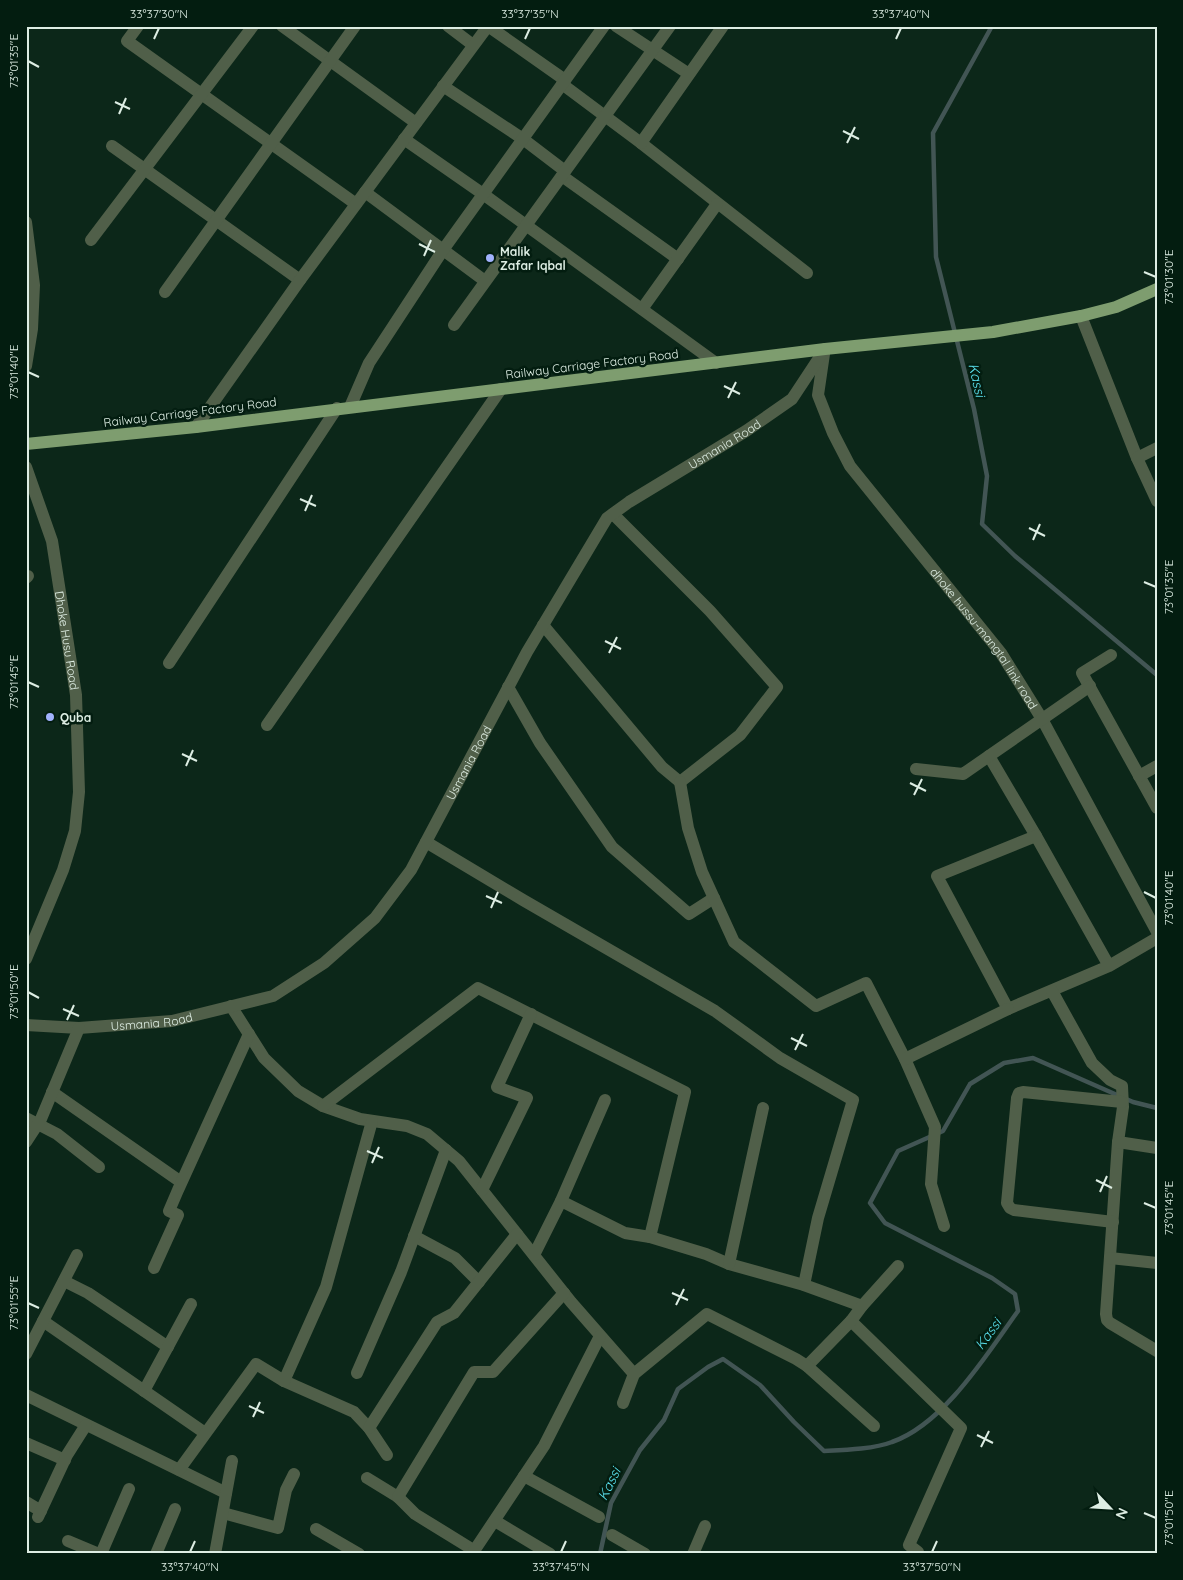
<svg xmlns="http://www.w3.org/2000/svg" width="1183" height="1580" viewBox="0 0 1183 1580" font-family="Quicksand,sans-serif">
<rect width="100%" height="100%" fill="#0c2719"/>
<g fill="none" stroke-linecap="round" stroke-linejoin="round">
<path stroke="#425554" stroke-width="4.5" d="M992 26 933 133 936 257 974 409 987 476 982 524 1015 556 1157 675
M600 1554 611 1503 640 1450 664 1420 678 1389 708 1367 723 1359 760 1385 794 1422 824 1451C844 1450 874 1449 892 1442 944 1424 987 1354 1018 1311L1015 1294 992 1278 885 1223 870 1203 898 1151 943 1131 970 1084 1004 1063 1033 1058 1133 1102 1157 1108"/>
<g stroke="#505f49" stroke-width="12">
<path d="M138 26 127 41 356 204"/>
<path d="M282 26 416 123"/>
<path d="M448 26 473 45"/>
<path d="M488 26 565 80"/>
<path d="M616 26 689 74"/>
<path d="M562 84 641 143 807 273"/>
<path d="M443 86 523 139 565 171"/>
<path d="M404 139 483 194 716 363"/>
<path d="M641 143 723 26"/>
<path d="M112 146 300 280"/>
<path d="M562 176 678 259"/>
<path d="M365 192 485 281"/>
<path d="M26 222 34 285 32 329 26 366"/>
<path d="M91 240 253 26"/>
<path d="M165 292 355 26"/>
<path d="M642 309 717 204"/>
<path d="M1081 316 1137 458"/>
<path d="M454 325 670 26"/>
<path id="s1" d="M824 354 818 395 833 433 850 466 1001 653 1042 719 1157 932"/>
<path d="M350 407 369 363 443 250 604 26"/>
<path d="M196 427 300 280 488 26"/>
<path d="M1157 448 1137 458 1157 501"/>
<path id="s2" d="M26 467 52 541 76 695 79 792 75 831 63 870 26 959"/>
<path d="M26 578 28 576"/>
<path d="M543 625 662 767 680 782 740 735 777 687 710 611 613 514"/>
<path d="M1111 655 1082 673 1157 808"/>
<path d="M169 663 337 408"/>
<path d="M508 687 540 743 612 847 689 914 714 898"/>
<path d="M267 725 501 389"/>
<path d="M989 756 1036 836"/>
<path d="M916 769 963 774 1090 686"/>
<path d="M1139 776 1157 766"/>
<path d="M680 782 688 828 702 872 734 942 816 1006 866 983 905 1059 935 1127 931 1184 944 1226"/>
<path d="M426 842 523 900 715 1011 780 1058 853 1100 818 1218 804 1285"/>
<path d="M1109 966 1036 836 937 876 1008 1009 1109 966 1157 938"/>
<path d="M1052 991 1092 1063 1110 1080 1122 1086 1123 1107 1118 1142 1106 1314 1107 1320 1110 1323 1157 1351"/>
<path d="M231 1006 264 1058 298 1091 323 1106 360 1119 407 1126 427 1134 459 1161 571 1302 634 1374"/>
<path id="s3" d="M26 1025 79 1028 172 1021 273 996 324 963 375 918 411 870 527 652 607 518 629 502 746 431 792 399 825 349"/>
<path d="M905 1059 1008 1009"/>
<path d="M52 1092 181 1182"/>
<path d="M323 1106 478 988 685 1092 650 1237"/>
<path d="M26 1118 57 1134 99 1167"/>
<path d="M26 1142 41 1119 79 1028"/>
<path d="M1118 1142 1157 1148"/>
<path d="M482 1190 527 1098 497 1087 531 1014"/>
<path d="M561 1201 625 1233 650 1237 706 1254 729 1264 804 1285 862 1306"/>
<path d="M1113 1222 1014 1210 1010 1208 1007 1203 1017 1098 1019 1093 1023 1092 1122 1102"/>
<path d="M414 1236 455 1258 479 1282"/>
<path d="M534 1255 561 1201 605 1100"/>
<path d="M1110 1258 1157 1263"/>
<path d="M729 1264 763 1108"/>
<path d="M154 1268 178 1215 169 1211 178 1190 249 1034"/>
<path d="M64 1281 88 1293 168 1347"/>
<path d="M43 1321 205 1433"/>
<path d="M851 1321 961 1428 909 1545 918 1552 917 1554"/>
<path d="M26 1354 77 1255"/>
<path d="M807 1366 851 1321 862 1306 898 1266"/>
<path d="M357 1373 401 1272 446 1150"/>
<path d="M284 1381 354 1412 369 1428 387 1455"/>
<path d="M144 1391 191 1304"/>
<path d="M26 1395 226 1493"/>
<path d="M623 1403 634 1374 707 1314 796 1359 807 1366 874 1426"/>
<path d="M369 1428 437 1322 454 1313 517 1234"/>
<path d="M26 1443 65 1460"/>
<path d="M179 1470 256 1364 284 1381 326 1287 372 1121"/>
<path d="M524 1476 599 1517"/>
<path d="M367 1478 398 1497 415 1514 475 1551"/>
<path d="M398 1497 474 1372H493L564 1293"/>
<path d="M26 1502 41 1511"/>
<path d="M223 1513 278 1528 286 1490 294 1474"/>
<path d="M38 1517 67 1455 86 1425"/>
<path d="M495 1521 550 1554"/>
<path d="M316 1529 359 1554"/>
<path d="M612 1535 645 1554"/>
<path d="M68 1541 99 1554"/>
<path d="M101 1554 129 1489"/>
<path d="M156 1554 175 1509"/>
<path d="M215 1554 232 1461"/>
<path d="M472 1554 544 1446 600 1336"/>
<path d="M693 1554 705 1526"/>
</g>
<path stroke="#7e9d6f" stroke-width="12" d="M26 444 196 427 825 349 993 332 1081 316 1116 307 1157 289"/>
</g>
<path fill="none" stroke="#ddede3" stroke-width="2" d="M154 39 159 28M525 39 530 28M896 39 901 28M28 61 39 67M115 102 130 109M119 114 126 98M843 131 859 139M847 143 855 127M419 244 435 252M424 256 431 240M1144 272 1156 277M28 372 39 377M724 386 740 394M728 398 736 382M300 499 316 506M305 511 312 495M1029 528 1045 536M1033 540 1040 524M1144 582 1156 587M605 641 621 649M609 653 617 637M28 682 39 687M182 754 197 761M186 766 193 750M910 783 926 791M914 795 922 779M1144 892 1156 898M486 896 502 903M491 908 498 892M28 992 39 998M63 1009 79 1016M67 1020 74 1005M791 1038 807 1046M795 1050 803 1034M367 1151 383 1158M372 1163 379 1147M1096 1180 1112 1188M1100 1192 1107 1176M1144 1203 1156 1208M672 1293 688 1300M28 1303 39 1308M676 1305 684 1289M249 1406 264 1413M253 1417 260 1402M977 1435 993 1443M981 1447 989 1431M1144 1513 1156 1518M190 1552 195 1541M561 1552 566 1541M932 1552 937 1541"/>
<g fill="#a2b2fd" stroke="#031d10" stroke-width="2">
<circle cx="490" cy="258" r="5"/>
<circle cx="50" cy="717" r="5"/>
</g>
<g text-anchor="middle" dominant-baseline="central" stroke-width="5" stroke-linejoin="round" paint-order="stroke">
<g font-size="12" font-weight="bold" fill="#ddede3" stroke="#031d10" text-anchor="start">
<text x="500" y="251">Malik<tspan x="500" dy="14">Zafar Iqbal</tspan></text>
<text x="60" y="717">Quba</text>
</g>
<g font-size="12" fill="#ddede3" stroke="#031d10">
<text transform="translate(592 364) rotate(-7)">Railway Carriage Factory Road</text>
<text transform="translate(190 412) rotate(-7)">Railway Carriage Factory Road</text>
<text stroke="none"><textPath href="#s3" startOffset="981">Usmania Road</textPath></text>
<text stroke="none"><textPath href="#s1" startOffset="338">dhoke hussu-mangtal link road</textPath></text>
<text stroke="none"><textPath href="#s2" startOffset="179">Dhoke Husu Road</textPath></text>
<text stroke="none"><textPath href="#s3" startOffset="561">Usmania Road</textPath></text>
<text stroke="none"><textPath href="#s3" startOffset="126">Usmania Road</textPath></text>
</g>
<g font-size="14" font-style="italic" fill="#5be2f0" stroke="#031d10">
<text transform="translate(977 380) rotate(77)">Kassi</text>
<text transform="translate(988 1334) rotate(-54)">Kassi</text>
<text transform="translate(609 1484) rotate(-64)">Kassi</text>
</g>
</g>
<rect width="1183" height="1580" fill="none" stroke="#031d10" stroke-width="55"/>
<g transform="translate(1110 1508) rotate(115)" stroke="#031d10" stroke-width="4" paint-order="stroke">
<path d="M0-4L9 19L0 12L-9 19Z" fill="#ddede3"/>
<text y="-8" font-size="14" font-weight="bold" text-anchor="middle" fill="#ddede3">N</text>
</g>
<rect x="28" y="28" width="1128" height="1524" fill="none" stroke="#ddede3" stroke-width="2"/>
<g font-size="12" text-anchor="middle" fill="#ddede3">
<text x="159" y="18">33°37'30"N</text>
<text x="530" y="18">33°37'35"N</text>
<text x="901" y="18">33°37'40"N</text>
<text transform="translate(14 61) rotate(-90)" y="4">73°01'35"E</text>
<text transform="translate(1169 277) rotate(-90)" y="4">73°01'30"E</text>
<text transform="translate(14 372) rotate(-90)" y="4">73°01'40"E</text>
<text transform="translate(1169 587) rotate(-90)" y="4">73°01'35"E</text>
<text transform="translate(14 682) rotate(-90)" y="4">73°01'45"E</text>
<text transform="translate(1169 898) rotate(-90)" y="4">73°01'40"E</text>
<text transform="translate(14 992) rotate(-90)" y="4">73°01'50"E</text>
<text transform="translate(1169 1208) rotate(-90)" y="4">73°01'45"E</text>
<text transform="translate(14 1303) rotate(-90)" y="4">73°01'55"E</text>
<text transform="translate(1169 1518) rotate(-90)" y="4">73°01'50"E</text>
<text x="190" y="1571">33°37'40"N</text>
<text x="561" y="1571">33°37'45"N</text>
<text x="932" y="1571">33°37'50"N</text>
</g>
</svg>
